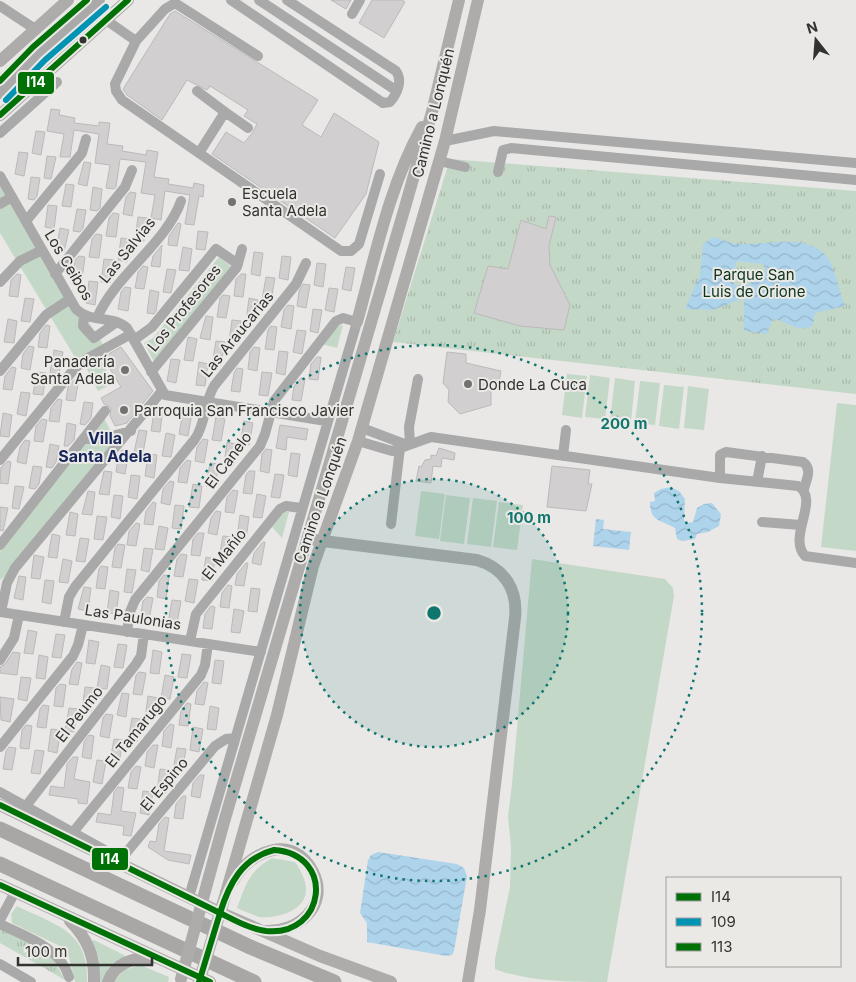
<svg xmlns="http://www.w3.org/2000/svg" width="856" height="982" viewBox="0 0 856 982" font-family="Inter,sans-serif">
<defs>
<pattern id="park-tufts" width="24" height="20" patternUnits="userSpaceOnUse" patternTransform="scale(1.25)"><rect width="24" height="20" fill="#c4d8c7"/><path d="M3 7l-1-3M5 7V3M7 7l1-3M15 17l-1-3M17 17v-4M19 17l1-3" fill="none" stroke="#a9baab"/></pattern>
<pattern id="water-waves" width="16" height="10" patternUnits="userSpaceOnUse" patternTransform="scale(1.25)"><rect width="16" height="10" fill="#aed4ec"/><path d="M0 5q4-4 8 0t8 0" fill="none" stroke="#96b6cb"/></pattern>
</defs>
<rect width="100%" height="100%" fill="#e9e8e7"/>
<path fill="#c4d8c7" d="M0 183 106 349 79 364 0 233Z
M219 257 233 268 154 362 144 343 153 338Z
M343 325 337 348 321 344 336 326Z
M100 359 113 383 98 391 85 366Z
M567 374 587 376 582 418 562 415Z
M590 375 610 378 605 419 585 417Z
M615 378 635 381 631 422 610 420Z
M640 381 660 383 655 425 635 423Z
M664 385 684 387 679 429 659 426Z
M688 386 709 389 704 430 684 428Z
M837 403 856 405V551L821 547Z
M104 418 112 434 118 436 10 573 0 580V551Z
M421 491 445 494 439 539 415 536Z
M446 495 470 498 464 544 440 541Z
M473 498 497 501 491 547 467 544Z
M499 502 523 505 517 550 493 547Z
M283 512H289L282 538 272 527Z
M532 559 665 579 673 588 674 596 607 982C571 982 528 982 495 969V959L510 887 511 847 508 816 512 784Z
M272 858 295 862C309 882 313 902 287 913 279 916 268 918 260 917 252 915 244 911 237 908 246 884 249 871 272 858Z
M17 906C55 925 89 930 87 982H75L69 957 64 948 12 923 11 914Z
M94 940 124 955 125 958 104 982H97L99 960 92 941Z
M140 965 169 977 168 982H114L124 970Z"/>
<path fill="url(#park-tufts)" d="M450 159 856 191V394L393 342Z
M0 927 51 955 65 980 0 943Z"/>
<path fill="url(#water-waves)" fill-rule="evenodd" d="M713 237C722 238 729 244 738 244 768 246 817 229 832 266 837 279 840 293 845 306L815 313 813 325C799 335 786 320 773 319L767 334 744 331V298L713 310 685 309 700 275 703 244ZM737 261 763 264 766 271 761 273 734 270ZM737 276 748 277 751 284 735 286 733 280Z
M671 487 679 491 685 499 684 520 687 523 693 522 697 508 704 504 712 503 721 514 719 526 708 532 697 534 695 539 682 541 677 539 675 528C662 520 650 523 650 502L655 501 654 493 661 489Z
M596 519 604 520 603 529 631 532 629 550 593 546Z
M378 852 457 864 464 868 467 876 454 951 452 955 446 956 367 942V923L360 913 368 860 371 855Z"/>
<path fill="#d1cfcf" stroke="#bbbab9" d="M331 0H351L346 9Z
M372 0H402L405 2 384 38 359 23Z
M175 11 318 100 302 125 321 137 334 113 379 142 366 194 335 238 212 154 226 132 244 143 253 132 257 124 244 116 248 110 210 86 207 90 187 80 162 120 127 95 123 89 170 14Z
M51 109 60 110 59 115 75 118 74 123 99 126V122L110 123 107 144 123 146 122 151 146 155 147 150 158 152 154 177 169 179 168 184 193 188 194 183 204 185 203 197 199 196 194 225 185 224 190 195 165 191 161 220 151 218 155 195 141 193 146 162 120 159 116 187 114 189 106 188 110 165 95 163 99 134 74 130 70 157H60L64 134 47 131Z
M36 131 45 132 41 155 32 153Z
M19 152 28 153 24 176 15 174Z
M47 156 56 157 51 179 44 178Z
M84 162 91 163 87 186 78 184Z
M31 177 40 178 37 196 34 200 28 199Z
M66 184 74 185 71 207 62 206Z
M93 187 102 189 100 208 97 211 90 210Z
M130 192 136 193 132 216 123 214 126 197Z
M48 205 57 206 54 229 45 227Z
M77 209 86 210 83 228 80 232 73 231Z
M113 213 119 214 116 237 106 236 109 218Z
M549 216 556 217 549 246 550 265 570 305 564 330 520 326 474 313 488 266 508 269 521 220 546 229Z
M138 217 147 218 144 241 135 240Z
M178 223 181 224 177 246 168 245 169 236Z
M60 228 69 230 64 252 56 251Z
M198 231 208 232 205 250 196 249Z
M96 234 102 235 99 258 89 257 92 239Z
M121 238 130 239 127 262 118 260Z
M162 245 160 267 151 266 153 256Z
M183 247 192 249 189 271 179 270Z
M254 252 263 253 260 276 251 274Z
M79 256 85 257 82 279 73 278 75 260Z
M282 256 291 257 288 280 279 278Z
M104 259 114 260 110 283 101 282Z
M317 263 326 264 323 287 314 285Z
M143 266 148 267 144 289 135 288 138 272Z
M346 267 355 268 351 291 342 289Z
M167 269 176 270 171 293 163 292Z
M17 274 21 275 18 297 9 296 11 280Z
M241 274H246L243 297 234 296 236 279Z
M266 277 275 278 271 301 262 300Z
M89 281 98 282 95 305 86 303Z
M303 284 310 285 306 308 297 306 299 291Z
M125 287 131 288 128 311 118 309 121 292Z
M329 288 338 289 334 312 325 310Z
M150 290 159 292 156 311 154 314 147 313Z
M223 295 230 296 226 318 217 317 220 298Z
M25 298 34 299 30 322 21 321Z
M249 298 258 300 255 322 246 321Z
M288 305 294 306 291 329 281 327 284 310Z
M313 309 322 310 318 333 310 331Z
M206 316 213 317 210 340 200 338Z
M8 319 17 321 14 343 4 342Z
M232 320 241 321 238 344 229 342Z
M46 325 50 326 47 348 38 347 40 333Z
M271 326 277 327 274 350 265 349 268 330Z
M297 330 306 331 302 354 293 352Z
M188 337 197 339 193 361 184 360Z
M216 341 225 342 221 365 212 364Z
M29 346 34 347 30 370 21 368 23 354Z
M121 347 153 391 127 423 115 426 110 416 111 408 104 404 101 398 121 387 103 357Z
M254 347 260 348 257 371 248 369 250 352Z
M54 350 63 352 59 374 50 373Z
M279 351 288 352 285 375 276 373Z
M447 352 466 354V363L501 371 499 382 491 379V405L460 414 448 402 449 390 443 383Z
M317 357H321L318 380 309 379 311 364Z
M171 359 180 360 176 383 167 381Z
M199 362 208 364 205 386 196 385Z
M12 367 16 368 12 390 3 389 5 376Z
M237 368 243 369 240 392 231 391 234 373Z
M37 372 46 373 43 395 33 394Z
M262 372 272 373 268 396 259 395Z
M76 378 79 379 75 401 66 400 68 387Z
M301 378 305 379 301 401 292 400 294 386Z
M21 392 30 393 26 416 17 414Z
M58 399 62 400 59 422 49 421 51 408Z
M84 402 93 403 91 418 85 425 80 424Z
M156 408 163 409 160 432 151 431 154 412Z
M183 412 192 413 188 436 179 434Z
M3 413 12 415 9 437 0 436Z
M216 417 225 419 221 441 212 440Z
M42 419 47 420 43 442 34 441 36 426Z
M244 421 253 423 249 445 240 444Z
M67 423 76 425 74 440 68 446H64Z
M280 425 308 429 306 440 287 437 286 450 276 448Z
M139 430 147 431 143 453 134 452Z
M166 433 175 435 171 457 162 456Z
M203 439 208 440 204 463 195 461 197 447Z
M25 440 30 441 26 464 17 462 20 447Z
M227 442 236 444 233 466 224 465Z
M50 444 59 446 56 462 52 468 46 467Z
M439 448 455 453 454 460 442 458 441 467 433 466 431 483 416 481 419 466 421 467 425 460 431 459V455L436 456Z
M266 449 272 450 269 473 260 471 262 454Z
M122 450 129 451 125 474 116 472 119 453Z
M291 453 300 454 297 477 288 475Z
M148 454 157 455 154 478 145 476Z
M187 460 191 461 187 483 178 482 180 468Z
M8 461 11 462 8 484 0 483 1 467Z
M210 463 219 464 215 487 206 486Z
M33 466 42 467 39 484 35 489 29 488Z
M552 466 590 470 588 484H592L586 511 547 507Z
M104 471 112 472 109 495 99 494Z
M249 471H255L252 494 243 493 246 475Z
M275 474 284 475 280 498 271 497Z
M131 475 140 476 137 499 128 497Z
M170 481 174 482 170 505 161 503 163 489Z
M193 484 202 486 199 508 189 507Z
M15 486 24 487 19 509 12 508Z
M233 490 238 491 234 513 225 512 227 497Z
M88 491 95 492 92 515 82 514Z
M257 494 266 496 262 518 253 517Z
M114 495 123 496 120 519 111 517Z
M153 502 156 503 153 525 144 524 146 511Z
M175 505 184 506 181 529 172 528Z
M0 507 8 508 3 531 0 530Z
M216 511 221 512 217 535 208 533 211 518Z
M70 512 78 514 75 536 66 535Z
M240 515 249 517 246 539 237 538Z
M97 516 107 517 103 540 94 539Z
M136 523 140 524 136 546 127 545 129 531Z
M159 526 168 528 164 550 155 549Z
M198 533H204L200 556 191 555 193 539Z
M52 534 60 536 57 558 48 557Z
M223 536 232 537 228 560 219 558Z
M80 538 89 539 85 562 76 561Z
M263 542H265L261 565 252 563 254 553Z
M118 544 125 545 121 568 112 567 115 548Z
M144 548 153 549 149 572 141 570Z
M181 554 187 555 183 577 174 576 177 559Z
M34 555 44 557 40 579 31 578Z
M206 557 215 559 212 581 202 580Z
M63 559 72 561 68 583 59 582Z
M246 563H248L244 586 235 585 237 574Z
M101 566 108 567 105 589 96 588 99 569Z
M127 569 136 570 132 593 124 592Z
M164 575 169 576 166 599 157 597 159 581Z
M19 576 26 577 23 600 14 598Z
M189 579 198 580 194 603 185 601Z
M45 580 54 581 51 604 42 602Z
M228 585 232 586 229 608 220 607 222 593Z
M84 587 91 588 88 611 78 609Z
M251 588 260 589 257 612 248 611Z
M110 590 119 592 116 614 107 613Z
M147 597 153 598 149 620 140 619 143 601Z
M172 600 181 601 177 624 168 623Z
M211 606 215 607 212 629 203 628 205 614Z
M234 609 244 611 240 633 231 632Z
M28 630 37 632 33 654 24 653Z
M56 634 65 635 61 658 52 657Z
M89 640 99 642 95 664 86 663Z
M118 644 127 645 123 668 114 667Z
M153 650 162 652 159 674 150 673Z
M13 652 20 653 17 675 0 673V667L5 664Z
M182 654 191 655 187 678 178 677Z
M39 655 48 657 45 679 36 678Z
M215 660 224 661 221 684 212 683Z
M77 662 82 663 78 685 69 684 72 669Z
M101 665 110 667 107 689 97 688Z
M139 672 146 673 142 695 133 694 136 675Z
M165 675 174 677 170 699 161 698Z
M21 677 31 678 27 701 18 699Z
M204 682 208 683 204 705 195 704 197 691Z
M60 684 66 685 63 707 54 706 56 688Z
M85 687 95 688 91 711 82 710Z
M122 693 129 694 126 717 117 715Z
M148 696 158 698 154 720 145 719Z
M0 697 14 699 10 722 1 720Z
M187 703 191 704 188 726 179 725 181 711Z
M43 705 49 706 46 728 37 727 40 709Z
M210 706 219 708 216 730 207 729Z
M69 708 78 709 74 732 65 731Z
M106 714 113 715 109 738 100 736 103 718Z
M132 718 141 719 137 742 128 740Z
M170 724 174 725 171 748 162 746 164 731Z
M26 725 32 726 29 749 20 748 22 730Z
M193 727 203 729 199 752 190 750Z
M51 729 61 730 57 753 48 751Z
M89 735 94 736 91 759 82 757 84 742Z
M114 739 123 740 119 763 110 761Z
M153 745H158L154 768 145 766 147 752Z
M9 747 16 748 12 770 3 769 6 751Z
M177 748 186 749 182 772 173 770Z
M35 750 44 751 40 774 31 773Z
M73 757H78L74 779 90 782 87 804 78 803V799L49 795 51 786 64 788 67 764Z
M97 760 106 761 102 784 93 782Z
M136 766 141 767 137 789 128 788 131 772Z
M160 769 169 770 166 793 157 792Z
M200 775H204L200 798 191 796 193 783Z
M118 787 124 788 121 811 136 813 131 836 123 835 124 826 96 822 98 813 111 815 114 792Z
M143 791 153 792 149 815 140 813Z
M183 796H186L183 819 174 818 176 804Z
M165 817 169 818 164 851 191 855 189 864 168 860 148 847 150 841 156 842 159 824Z"/>
<g fill="none" stroke-linecap="round" stroke-linejoin="round">
<path stroke="#aaa9a9" stroke-width="10" d="M231 0 383 103 390 102C397 94 403 81 396 71L287 0
M259 0 397 91
M0 6 35 29
M352 14 360 0
M106 20 136 41 115 84 116 91 122 100 341 251H351L359 244 380 174
M136 41 165 9 175 3 258 56
M0 80 40 46
M197 91 225 112 199 153
M0 94 39 54 100 0
M225 112 248 128
M0 133 57 82
M445 141 494 131 856 163
M439 161 465 167
M498 172 503 150 511 148 856 180
M0 176 76 309C90 323 113 315 127 328L165 395 326 421
M0 204 12 197
M26 221 82 153 86 139
M55 274 125 187 132 170
M0 282 20 261 42 250
M84 315 83 326 94 338 117 322
M97 318C115 275 166 244 181 201
M134 340 152 327 216 249 238 264
M0 371 46 315 70 299
M151 372 237 267 242 249
M362 428 407 445
M83 439H100L131 431
M358 441 392 451 431 437 720 478 798 486C821 499 787 536 805 556L856 563
M410 444 409 427 418 379
M563 456 566 430
M0 460 75 368 88 358 131 334
M720 478V455L726 452 803 462C813 469 806 480 804 489
M757 482 762 456
M762 522 801 525
M391 524 400 448
M0 545 105 411
M0 612 261 652
M1 612 7 583 15 568 162 391
M64 622 69 597 75 587 195 439C206 423 204 403 214 386L296 284 306 263
M127 632 130 612 135 600 260 446 265 434 274 401 336 321 343 318 357 322 189 897
M190 641 196 614 280 509 286 506 301 508
M0 660 14 638 19 615
M0 747 73 656 78 645 83 625
M0 792 121 859 215 746 226 739 235 738
M26 806 136 664 141 656 144 634
M74 831 201 675 205 665 208 644
M0 920 15 892
M0 924C26 937 60 947 69 977
M0 964 31 982"/>
<path stroke="#adacab" stroke-width="12" d="M0 61 68 0
M0 115 128 0
M357 322C375 257 389 186 422 127
M315 540 477 560C504 568 518 589 515 618L480 910 468 982
M0 805 219 912 320 956 391 982
M233 881C250 850 294 833 313 872 330 906 297 933 265 931
M207 884 224 822 405 207 432 112 459 0
M0 885 210 982
M226 893 277 715 313 566 358 441 445 141 478 0
M70 921C88 939 95 957 94 982
M108 982C115 963 134 957 152 958"/>
<path stroke="#a8a7a6" stroke-width="15" d="M0 829 248 946 334 982
M0 864 254 982"/>
<path stroke="#adacab" stroke-width="12" d="M181 979 207 884
M199 982 226 893"/>
<defs>
<path id="bus-1" d="M0 115 128 0
M0 805 220 913
M274 850C336 854 326 937 266 931 250 929 234 920 220 913 229 884 242 858 274 850Z
M0 885 210 982
M199 982 220 913"/>
<path id="bus-2" d="M6 100 45 60 106 7"/>
<path id="bus-3" d="M0 81 33 47 87 0"/>
</defs>
<use href="#bus-1" stroke="#eae9e6" stroke-width="10"/>
<use href="#bus-2" stroke="#eae9e6" stroke-width="10"/>
<use href="#bus-3" stroke="#eae9e6" stroke-width="10"/>
<use href="#bus-1" stroke="#007106" stroke-width="6"/>
<use href="#bus-2" stroke="#0093b3" stroke-width="6"/>
<use href="#bus-3" stroke="#007106" stroke-width="6"/>
</g>
<circle cx="434" cy="613" r="134" fill="#0f766e" fill-opacity=".12"/>
<g fill="none" stroke="#0f766e" stroke-width="2.5" stroke-dasharray="2.5 5">
<circle cx="434" cy="613" r="134"/>
<circle cx="434" cy="613" r="268"/>
</g>
<circle fill="#323230" stroke="#eae9e6" stroke-width="2" cx="83" cy="40" r="4.5"/>
<g fill="#727270" stroke="#eae9e6" stroke-width="2">
<circle cx="232" cy="202" r="5"/>
<circle cx="125" cy="370" r="5"/>
<circle cx="468" cy="384" r="5"/>
<circle cx="124" cy="410" r="5"/>
</g>
<g text-anchor="middle" dominant-baseline="central" stroke-width="4" stroke-linejoin="round" paint-order="stroke">
<g font-size="15" fill="#323230" stroke="#eae9e6">
<text transform="translate(433 113) rotate(-76)">Camino a Lonquén</text>
<text transform="translate(127 250) rotate(-51)">Las Salvias</text>
<text transform="translate(69 265) rotate(59)">Los Ceibos</text>
<text transform="translate(184 308) rotate(-51)">Los Profesores</text>
<text transform="translate(237 334) rotate(-51)">Las Araucarias</text>
<text transform="translate(228 460) rotate(-53)">El Canelo</text>
<text transform="translate(320 500) rotate(-71)">Camino a Lonquén</text>
<text transform="translate(224 554) rotate(-51)">El Mañío</text>
<text transform="translate(133 617) rotate(9)">Las Paulonias</text>
<text transform="translate(79 714) rotate(-52)">El Peumo</text>
<text transform="translate(136 731) rotate(-51)">El Tamarugo</text>
<text transform="translate(164 784) rotate(-50)">El Espino</text>
</g>
<g font-size="15" fill="#323230" stroke="#eae9e6" text-anchor="start">
<text x="242" y="193">Escuela<tspan x="242" dy="17">Santa Adela</tspan></text>
<text x="115" y="361" text-anchor="end">Panadería<tspan x="115" dy="17">Santa Adela</tspan></text>
<text x="478" y="384">Donde La Cuca</text>
<text x="134" y="410">Parroquia San Francisco Javier</text>
</g>
<g font-size="15" fill="#0c331a" stroke="#eae9e6">
<text x="754" y="274">Parque San<tspan x="754" dy="17">Luis de Orione</tspan></text>
</g>
<g font-size="16" font-weight="bold" fill="#14245a" stroke="#eae9e6">
<text x="105" y="438">Villa<tspan x="105" dy="18">Santa Adela</tspan></text>
</g>
</g>
<circle cx="434" cy="613" r="8" fill="#0f766e" stroke="#eae9e6" stroke-width="2.5"/>
<g font-size="15" text-anchor="middle" font-weight="bold" fill="#0f766e" stroke="#eae9e6" stroke-width="4" stroke-linejoin="round" paint-order="stroke">
<text x="624" y="429">200 m</text>
<text x="529" y="523">100 m</text>
</g>
<g stroke="#eae9e6" stroke-width="2">
<rect x="17" y="71" width="38" height="24" rx="5" fill="#007106"/>
<rect x="91" y="847" width="38" height="24" rx="5" fill="#007106"/>
</g>
<g font-size="14" text-anchor="middle" font-weight="bold" fill="#fff">
<text x="36" y="87">I14</text>
<text x="110" y="864">I14</text>
</g>
<rect x="666" y="877" width="175" height="90" fill="#eae9e6" stroke="#a0a09d"/>
<rect x="676" y="893" width="25" height="8" fill="#007106" stroke="#a0a09d"/>
<text x="711" y="902" font-size="15" fill="#323230">I14</text>
<rect x="676" y="918" width="25" height="8" fill="#0093b3" stroke="#a0a09d"/>
<text x="711" y="927" font-size="15" fill="#323230">109</text>
<rect x="676" y="943" width="25" height="8" fill="#007106" stroke="#a0a09d"/>
<text x="711" y="952" font-size="15" fill="#323230">113</text>
<g transform="translate(816 40) rotate(343)" stroke="#eae9e6" stroke-width="4" paint-order="stroke">
<path d="M0-4L9 19L0 12L-9 19Z" fill="#323230"/>
<text y="-8" font-size="14" font-weight="bold" text-anchor="middle" fill="#323230">N</text>
</g>
<path d="M18 957v8h134v-8" fill="none" stroke="#323230" stroke-width="2.5"/>
<text x="25" y="957" font-size="15" fill="#323230" stroke="#eae9e6" stroke-width="4" paint-order="stroke">100 m</text>
</svg>
